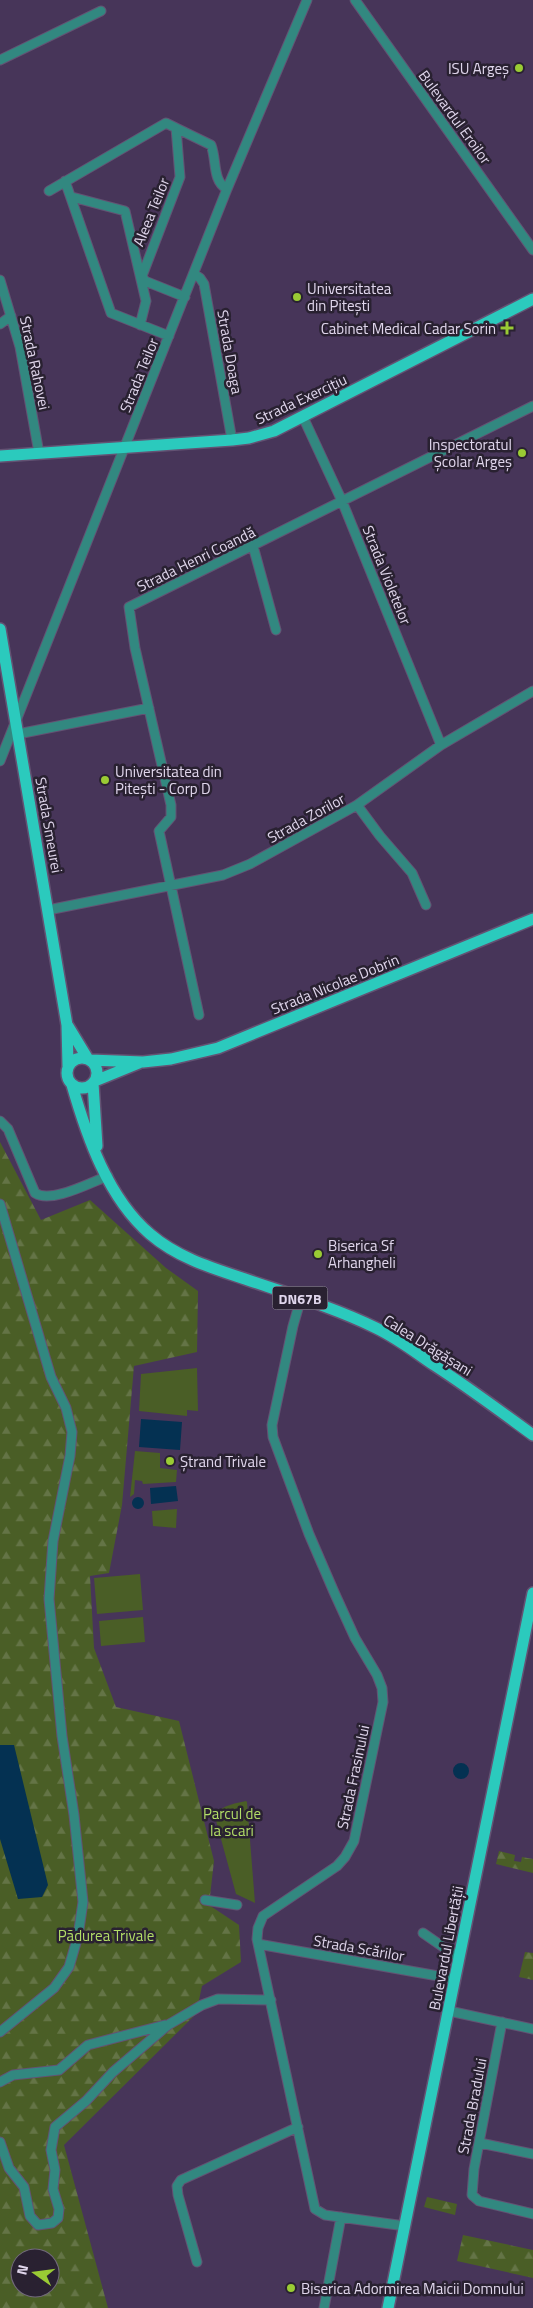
<svg xmlns="http://www.w3.org/2000/svg" width="533" height="2308" viewBox="0 0 533 2308" font-family="'Titillium Web',sans-serif">
<defs>
<pattern id="forest-firs" width="22" height="20" patternUnits="userSpaceOnUse" patternTransform="scale(1.25)"><rect width="22" height="20" fill="#4a5e26"/><path d="M5 1l3.5 6h-7zM16 11l3.5 6h-7z" fill="#647446"/></pattern>
</defs>
<rect width="100%" height="100%" fill="#473559"/>
<path fill="#4a5e26" d="M197 1368 198 1411 187 1410V1416L139 1411 141 1374Z
M135 1451 160 1453V1468L177 1470 176 1482 143 1484 142 1481 135 1480 134 1494 130 1497Z
M177 1509 176 1528 153 1526 152 1511Z
M140 1574 143 1610 97 1614 94 1578Z
M143 1617 145 1642 101 1646 99 1621Z
M246 1801 247 1802 255 1903 236 1894 215 1817C220 1805 234 1804 246 1801Z"/>
<path fill="url(#forest-firs)" fill-rule="evenodd" d="M0 1142 41 1220 90 1200 166 1268 198 1291 197 1352 134 1366 122 1505 109 1573 90 1576 94 1648 116 1707 179 1721 214 1861 209 1905 239 1925 241 1962 202 1986 196 2014 64 2145 108 2308H0ZM20 2258H50V2288H20Z
M499 1851 515 1855 514 1861 521 1862 522 1857 533 1859V1873L496 1864Z
M525 1952 533 1953V1980L519 1977Z
M427 2197 457 2204 455 2215 424 2207Z
M463 2235 533 2250V2278L457 2261Z"/>
<path fill="#043152" d="M141 1419 182 1422 180 1450 139 1447Z
M176 1486 178 1501 151 1504 150 1488Z
M132 1503a6 6 0 1 1 12 0a6 6 0 1 1-12 0Z
M0 1745H14L48 1885 42 1897 18 1899 0 1839Z
M453 1771a8 8 0 1 1 16 0a8 8 0 1 1-16 0Z"/>
<g fill="none" stroke-linecap="round" stroke-linejoin="round">
<defs>
<path id="minor" d="M355 0 533 250
M0 60 101 11
M176 128 211 145C217 160 212 181 227 189
M65 181 111 313 169 336
M49 191 166 123 176 128 180 177 142 276 145 281 185 297
M72 197 125 211 146 301 140 325
M194 274 200 278 204 284 232 440
M0 280 20 347 39 453
M0 324 11 316
M303 417 342 501 441 745
M253 546 276 630
M18 734 149 708
M0 761 227 189 307 0
M357 805 380 836 412 873 426 905
M48 910 223 875 250 864 357 805 441 745 533 691
M199 1015 159 831 171 817V805L135 648 129 607 533 406
M0 1121 8 1129 35 1193C51 1204 91 1182 108 1176
M0 1204 51 1377 66 1408 72 1432 70 1456 53 1541 49 1599 62 1736 74 1815 83 1902 78 1936 69 1967 54 1988 0 2032
M301 1298 293 1326 272 1425 273 1437 309 1534 334 1592 355 1638 377 1675 382 1688 383 1702 354 1841 345 1857 337 1866 263 1916 258 1928 257 1939 315 2209 325 2215 405 2226
M205 1900 237 1905
M423 1933 459 1958
M258 1944 455 1979
M449 2011 533 2029
M502 2022 474 2169 472 2195 479 2201 533 2214
M0 2082 13 2075 59 2070 88 2045 165 2025
M0 2142 9 2168 24 2187 30 2216 38 2225 52 2223 58 2218 59 2209 53 2189 55 2170 51 2150 55 2127 86 2101 113 2072 168 2025 202 2005 218 1999 271 2000
M480 2143 533 2154
M197 2262 178 2195 177 2186 181 2180 298 2127
M324 2308 341 2217"/>
<path id="major" d="M0 456 232 440 249 438 274 431 533 299
M0 629 67 1025 68 1066
M68 1026 88 1059
M67 1073a15 15 0 1 1 30 0a15 15 0 1 1-30 0Z
M90 1060 143 1062 171 1059 218 1048 533 919
M95 1081 139 1063
M93 1083 97 1146
M72 1085C87 1137 108 1198 150 1234 178 1258 212 1268 245 1279 289 1294 335 1308 376 1328 397 1338 415 1352 434 1365 468 1387 500 1411 533 1435
M388 2308 533 1593"/>
</defs>
<use href="#minor" stroke="#635273" stroke-width="11"/>
<use href="#major" stroke="#635273" stroke-width="14"/>
<use href="#minor" stroke="#328880" stroke-width="9"/>
<use href="#major" stroke="#2bcabd" stroke-width="11"/>
</g>
<g fill="#9acb34" stroke="#292131" stroke-width="2">
<circle cx="519" cy="68" r="5"/>
<circle cx="297" cy="297" r="5"/>
<path d="M504.5 320.5h5v5h5v5h-5v5h-5v-5h-5v-5h5z"/>
<circle cx="522" cy="453" r="5"/>
<circle cx="105" cy="780" r="5"/>
<circle cx="318" cy="1254" r="5"/>
<circle cx="170" cy="1461" r="5"/>
<circle cx="291" cy="2288" r="5"/>
</g>
<g text-anchor="middle" dominant-baseline="central" stroke-width="5" stroke-linejoin="round" paint-order="stroke">
<rect fill="#292131" stroke="#a9a0b4" stroke-width="1" x="272.5" y="1286.5" width="55" height="23" rx="4"/>
<g font-size="14" font-weight="bold" fill="#e0d6ec">
<text x="300" y="1298">DN67B</text>
</g>
<g font-size="15" fill="#e0d6ec" stroke="#292131" text-anchor="start">
<text x="509" y="68" text-anchor="end">ISU Argeș</text>
<text x="307" y="288">Universitatea<tspan x="307" dy="17">din Pitești</tspan></text>
<text x="496" y="328" text-anchor="end">Cabinet Medical Cadar Sorin</text>
<text x="512" y="444" text-anchor="end">Inspectoratul<tspan x="512" dy="17">Școlar Argeș</tspan></text>
<text x="115" y="771">Universitatea din<tspan x="115" dy="17">Pitești - Corp D</tspan></text>
<text x="328" y="1245">Biserica Sf<tspan x="328" dy="17">Arhangheli</tspan></text>
<text x="180" y="1461">Ștrand Trivale</text>
<text x="301" y="2288">Biserica Adormirea Maicii Domnului</text>
</g>
<g font-size="15" fill="#e0d6ec" stroke="#292131">
<text transform="translate(455 117) rotate(54)">Bulevardul Eroilor</text>
<text transform="translate(151 212) rotate(-68)">Aleea Teilor</text>
<text transform="translate(230 352) rotate(80)">Strada Doaga</text>
<text transform="translate(35 363) rotate(78)">Strada Rahovei</text>
<text transform="translate(139 375) rotate(-68)">Strada Teilor</text>
<text transform="translate(301 399) rotate(-25)">Strada Exercițiu</text>
<text transform="translate(196 559) rotate(-26)">Strada Henri Coandă</text>
<text transform="translate(387 575) rotate(68)">Strada Violetelor</text>
<text transform="translate(306 818) rotate(-29)">Strada Zorilor</text>
<text transform="translate(49 825) rotate(80)">Strada Smeurei</text>
<text transform="translate(335 984) rotate(-22)">Strada Nicolae Dobrin</text>
<text transform="translate(428 1345) rotate(32)">Calea Drăgășani</text>
<text transform="translate(353 1777) rotate(-78)">Strada Frasinului</text>
<text transform="translate(359 1948) rotate(10)">Strada Scărilor</text>
<text transform="translate(446 1948) rotate(-79)">Bulevardul Libertății</text>
<text transform="translate(472 2106) rotate(-79)">Strada Bradului</text>
</g>
<g font-size="15" fill="#b2de67" stroke="#292131">
<text x="232" y="1813">Parcul de<tspan x="232" dy="17">la scari</tspan></text>
<text x="106" y="1935">Pădurea Trivale</text>
</g>
</g>
<g transform="translate(35 2273) rotate(284)"><circle r="24" fill="#292131" stroke="#72697c"/>
<path d="M0-4L9 19L0 12L-9 19Z" fill="#9acb34"/>
<text y="-8" font-size="14" font-weight="bold" text-anchor="middle" fill="#e0d6ec">N</text>
</g>
</svg>
